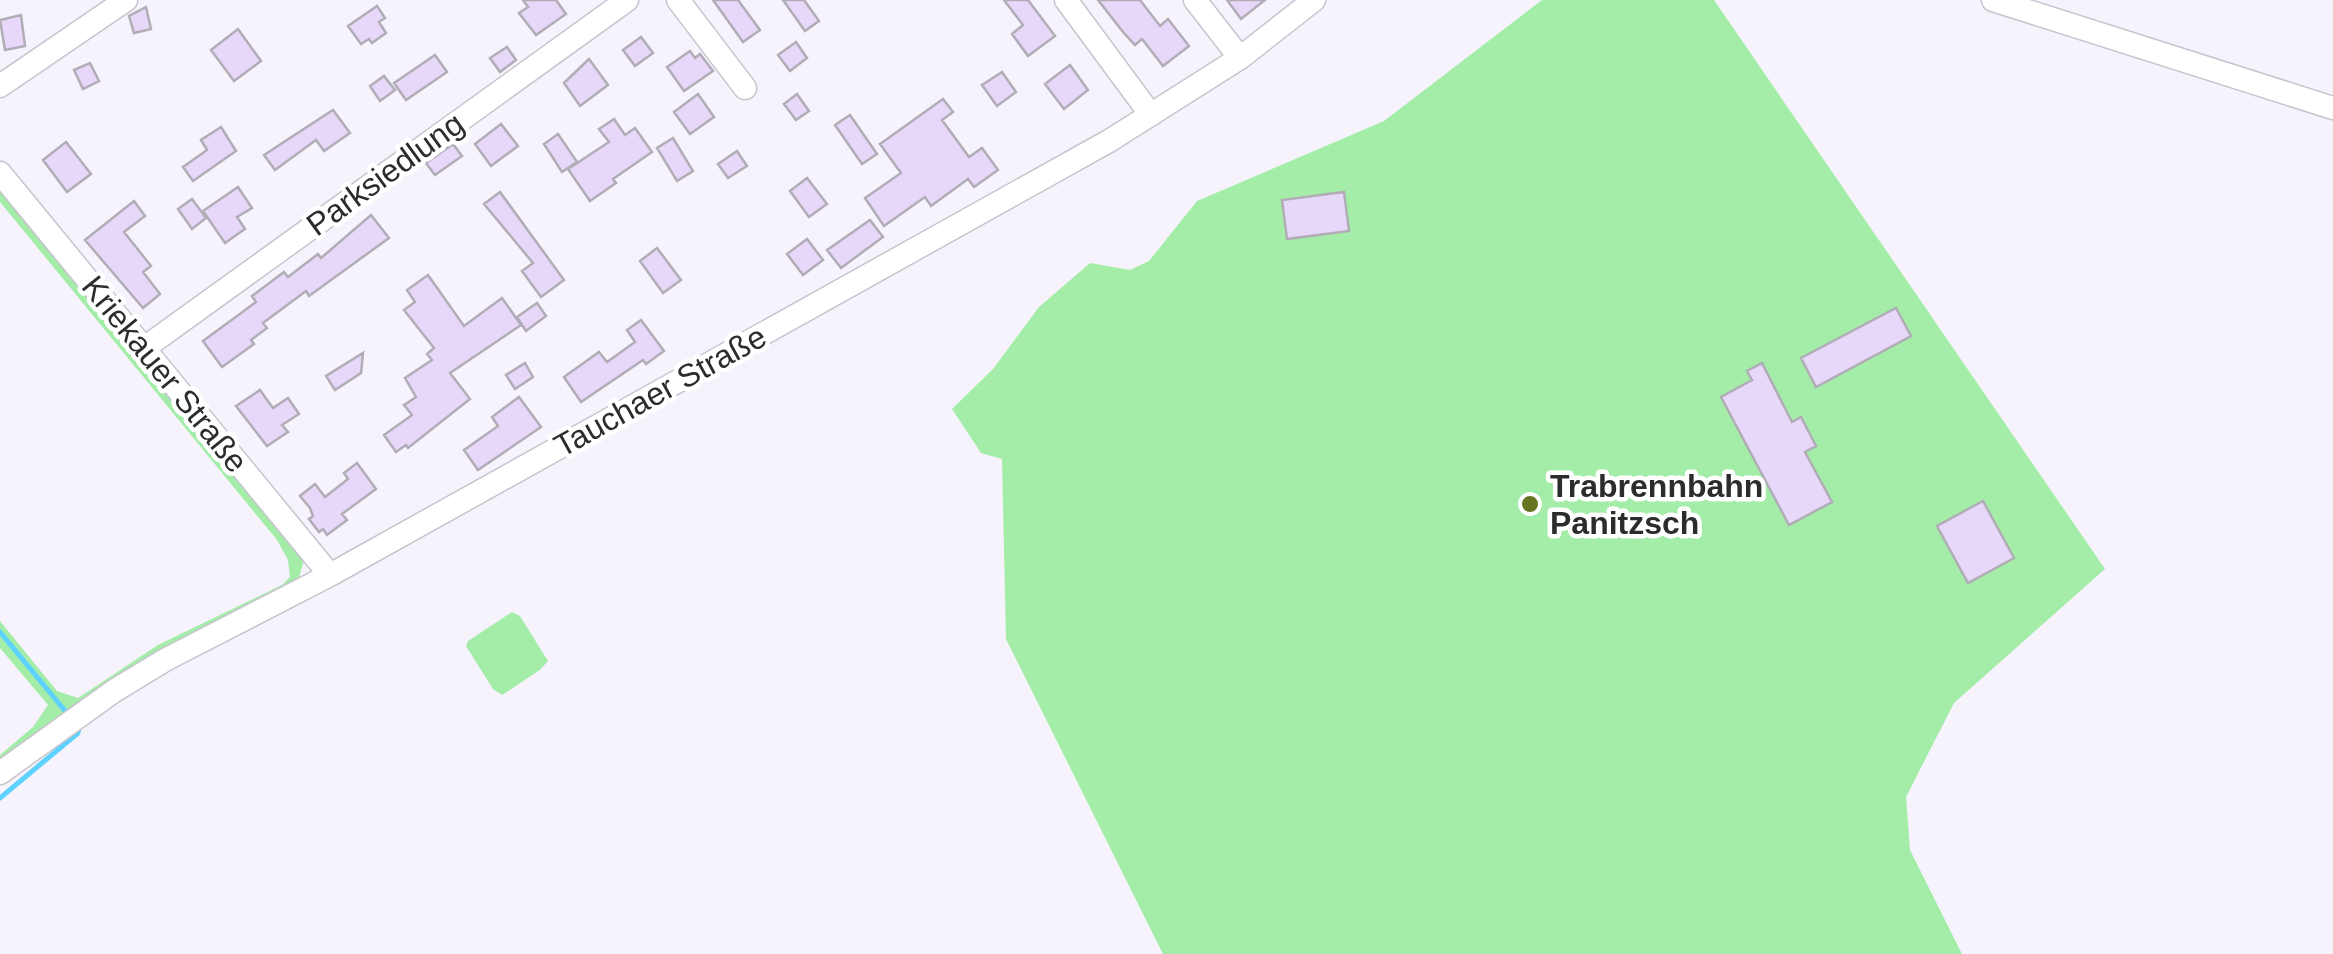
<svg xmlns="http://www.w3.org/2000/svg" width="2333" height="954" viewBox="0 0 2333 954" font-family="Helvetica,sans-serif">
<rect width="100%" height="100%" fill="#f7f3fc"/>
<path fill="#a3eda8" d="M1542 0H1714L2105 569 1954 703 1906 797 1910 850 1962 954H1163L1006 639 1002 459 981 453 952 409 993 369 1039 307 1090 263 1130 270 1149 261 1197 201 1384 121Z
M0 184 304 560 298 581 0 764V755L33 727 48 705 0 648V621L57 691 78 698 158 645 282 585 290 577 288 560 277 540 0 202Z
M512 612 520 616 548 661 540 670 502 695 493 689 466 646 468 641Z"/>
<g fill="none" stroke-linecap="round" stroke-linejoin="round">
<path stroke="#5dd2fe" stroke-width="5" d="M0 632 66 712
M0 798 78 733 79 728"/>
</g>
<path fill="#e7d8fa" stroke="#b1adb6" stroke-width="2.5" d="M523 0H556L566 14 536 35 519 13 528 7Z
M713 0H738L760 30 743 42Z
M783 0H804L819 21 805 31Z
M1004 0H1028L1055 36 1028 56 1012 34 1023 25Z
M1098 0H1140L1160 26 1168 19 1189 46 1163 66 1142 39 1135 45 1123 32Z
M1227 0H1265L1241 19Z
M377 6 385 18 379 22 386 33 372 43 369 39 361 44 348 26Z
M146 7 151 29 134 33 129 16Z
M21 15 25 46 5 50 0 20Z
M238 29 261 61 234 81 211 50Z
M641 37 653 53 635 66 623 50Z
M796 42 807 58 790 71 778 55Z
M507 47 516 60 500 72 490 58Z
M690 51 695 58 700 54 713 71 684 91 667 67Z
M435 55 447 72 406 100 394 83Z
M589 59 608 85 580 106 564 83Z
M90 63 99 81 83 89 74 70Z
M1070 65 1088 90 1064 109 1045 84Z
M1002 72 1016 92 997 106 982 85Z
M384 76 395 90 380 101 370 86Z
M698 94 714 117 690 134 674 112Z
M797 94 809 111 796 120 784 104Z
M943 99 953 112 942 120 969 157 982 148 998 170 974 187 968 179 931 206 925 197 884 226 865 198 901 173 880 144Z
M333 110 350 133 324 151 316 140 275 170 264 155Z
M850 115 877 154 862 164 835 125Z
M614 119 625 135 635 128 652 152 613 179 616 183 590 201 568 169 609 142 599 129Z
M501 124 518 146 491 166 475 144Z
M221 127 236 151 193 181 183 167 207 150 201 140Z
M558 134 577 162 562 172 544 144Z
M673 138 693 171 677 181 657 148Z
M66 142 91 174 67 192 43 160Z
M453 144 462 156 435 175 426 163Z
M737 151 747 166 728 178 718 164Z
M807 178 827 204 809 217 790 191Z
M238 187 252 208 237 217 245 229 225 243 203 211Z
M500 192 564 280 541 297 522 271 533 263 484 204Z
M1344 192 1349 231 1287 239 1282 200Z
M192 199 206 218 192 229 178 209Z
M134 201 145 216 124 232 151 266 143 272 160 294 143 308 85 240Z
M371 215 389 238 309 296 306 291 263 323 267 328 251 340 254 344 222 367 203 341 256 302 252 296 284 272 288 277 318 254 321 258Z
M870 220 883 237 841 268 827 250Z
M807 239 823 260 803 275 787 254Z
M657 248 681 280 663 293 640 261Z
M428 275 464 326 502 298 521 325 450 373 470 399 408 448 406 445 396 452 384 435 412 415 404 405 416 397 405 378 432 360 427 354 434 348 404 310 415 302 407 290Z
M537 303 546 316 526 331 517 317Z
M1896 308 1911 336 1816 387 1801 358Z
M641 320 664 351 646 364 643 360 581 402 564 377 599 352 607 362 635 342 627 330Z
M363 353 361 373 335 390 326 376Z
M525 363 533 377 515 389 506 375Z
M1762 363 1792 422 1801 417 1816 446 1805 452 1832 502 1789 525 1721 397 1752 380 1747 371Z
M260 390 273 408 288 398 299 414 282 425 288 432 267 446 236 406Z
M519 397 541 427 478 470 464 450 498 426 492 417Z
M357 463 376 489 342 514 347 520 327 535 323 529 319 532 309 519 313 516 310 508 300 496 315 484 325 497 348 479 344 473Z
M1983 501 2014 558 1968 583 1937 526Z"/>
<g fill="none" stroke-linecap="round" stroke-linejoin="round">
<defs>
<path id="minor" d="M678 0 745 88
M1066 0 1151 115
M1195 0 1240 58
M1993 0 2333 108
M0 86 126 0
M0 173 330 575
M143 349 627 0
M0 773 114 691 165 660 330 575 1109 141 1240 58 1314 0"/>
</defs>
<use href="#minor" stroke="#c8c4cd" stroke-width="25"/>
<use href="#minor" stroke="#fff" stroke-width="22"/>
</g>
<circle fill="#677522" stroke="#fff" stroke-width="4" cx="1530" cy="504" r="10"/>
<g text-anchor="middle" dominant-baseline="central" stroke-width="9" stroke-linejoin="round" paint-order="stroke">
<g font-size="32" fill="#2c2b2e" stroke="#fff">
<text transform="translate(385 174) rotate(-36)">Parksiedlung</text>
<text transform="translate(165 374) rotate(51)">Kriekauer Straße</text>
<text transform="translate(660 391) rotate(-29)">Tauchaer Straße</text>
</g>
<g font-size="32" font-weight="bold" fill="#2c2b2e" stroke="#fff" text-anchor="start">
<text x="1550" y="486">Trabrennbahn<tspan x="1550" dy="37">Panitzsch</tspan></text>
</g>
</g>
</svg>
